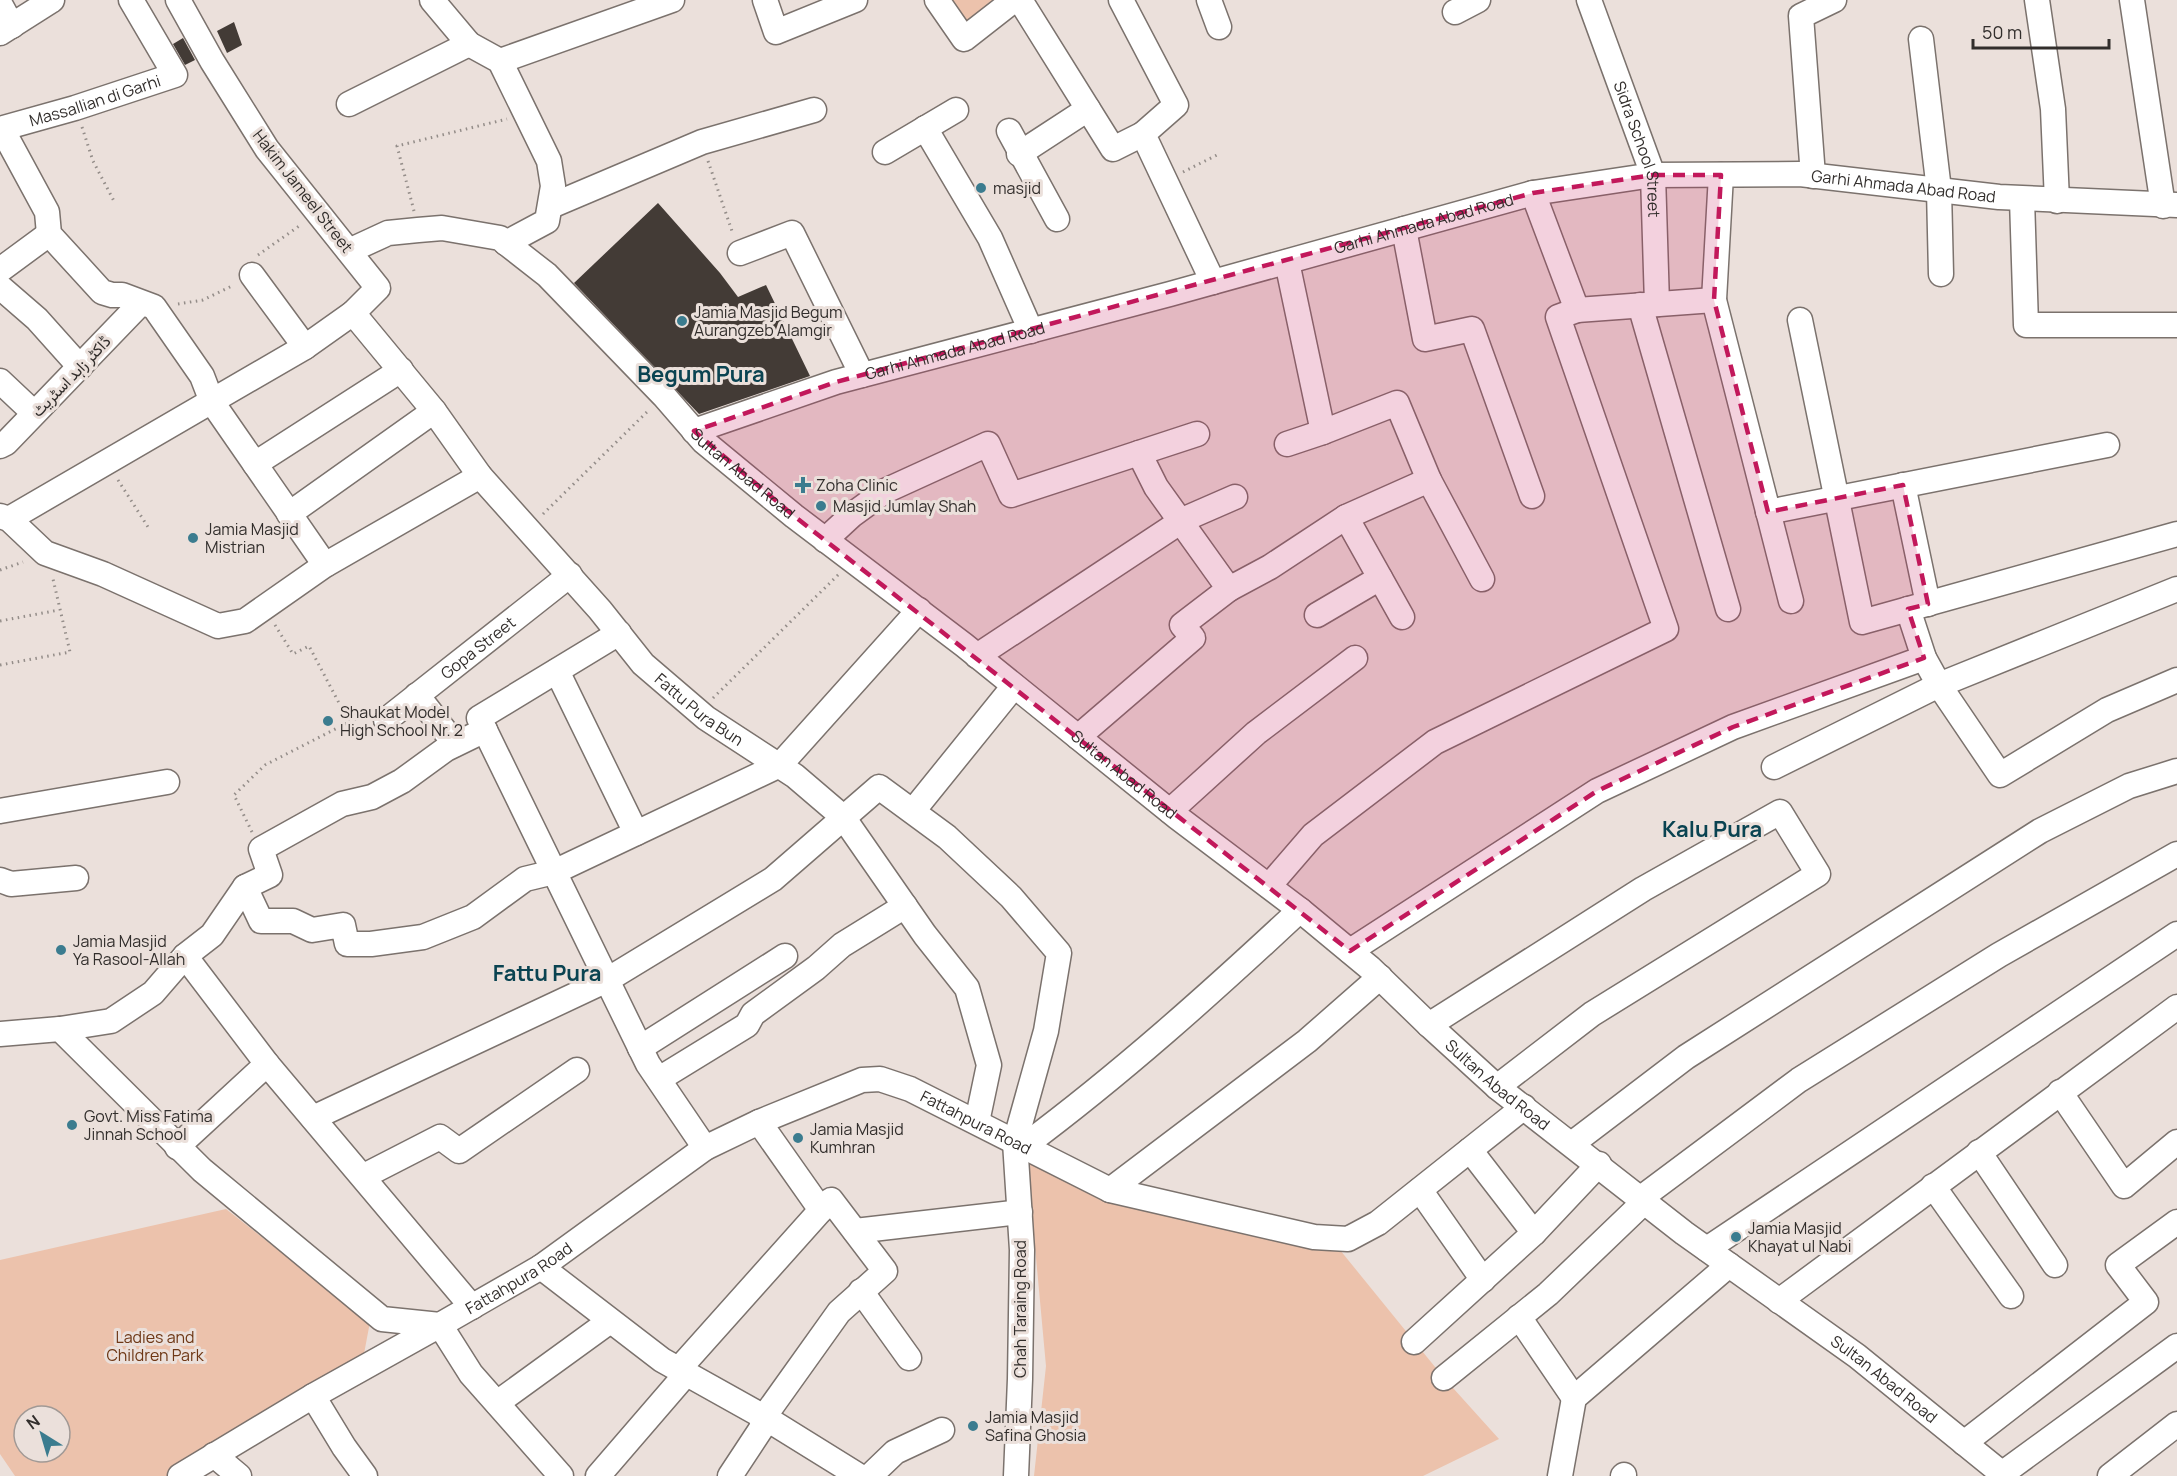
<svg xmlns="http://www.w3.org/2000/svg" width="2177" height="1476" viewBox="0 0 2177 1476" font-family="Manrope,Vazirmatn,sans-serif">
<rect width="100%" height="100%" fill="#ebe0db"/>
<path fill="#ecc2ac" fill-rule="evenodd" d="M935 0H1013L964 39Z
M1027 1160 1099 1199 1340 1250 1444 1378 1499 1439 1423 1476H1034L1046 1366Z
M226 1209 370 1322 363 1359 171 1476H15L0 1454V1260ZM24 1416H60V1452H24Z"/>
<path fill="#433b36" d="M234 22 242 45 227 53 217 31Z
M183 38 195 60 185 65 173 44Z
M658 203 720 273 738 297 766 285 810 376 699 414 574 283Z"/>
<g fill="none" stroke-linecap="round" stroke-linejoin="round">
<defs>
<g id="minor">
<path d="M432 0 469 44 500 61 549 161 553 186 547 221 506 243"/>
<path d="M765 0 776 32 855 0"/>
<path d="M937 0 964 39 1014 0"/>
<path d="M1020 0 1113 149 1143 134"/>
<path d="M1121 0 1176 105 1143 134 1213 282"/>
<path d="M1209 0 1219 27"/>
<path id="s1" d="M1589 0 1653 175 1657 304"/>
<path d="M2037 0 2053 109 2057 201"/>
<path d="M2132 0 2163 206"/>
<path d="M0 4 12 26"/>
<path d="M1455 12 1478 0"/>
<path d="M0 33 52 0"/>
<path d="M1921 39 1939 190 1941 274"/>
<path d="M500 61 672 0"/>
<path d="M349 104 469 44"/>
<path d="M925 128 990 238 1031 331"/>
<path id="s2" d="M0 129 75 108 175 75 131 0"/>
<path d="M2 129 47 212 49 234 102 292 112 295H122L154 307 202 376 212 402 325 565"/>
<path d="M1009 131 1057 219"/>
<path d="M885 152 956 110"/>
<path d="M1019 154 1088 109"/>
<path d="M1721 175 1714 300 1791 601"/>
<path d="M1813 176 1801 16 1834 0"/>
<path d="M2022 199 2026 325H2177"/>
<path d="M551 206 702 142 814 110"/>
<path d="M1404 229 1425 339 1472 329 1532 496"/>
<path id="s3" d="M349 251 388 233 418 230 442 228 500 238 506 243 547 275 664 396 703 441 794 516 964 645 1177 817 1300 910 1370 968 1429 1025 1497 1087 1684 1233 1857 1356 2005 1476"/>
<path d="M740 253 792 233 862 375"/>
<path d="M1287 262 1323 432 1397 403 1429 480"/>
<path d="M0 270 49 234"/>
<path d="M252 275 305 347"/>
<path d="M0 287 37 319 80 367"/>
<path d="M1640 305 1728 609"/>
<path d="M1577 310 1714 300"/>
<path id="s4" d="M353 313 434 411 480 476 600 610 643 664 706 718 795 776 843 817 925 935 967 988 989 1065 977 1122"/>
<path d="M1800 320 1862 622 2177 534"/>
<path d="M0 381 34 413"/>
<path id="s5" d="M694 431 836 382 1170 294 1533 193 1653 175 1800 174 1999 197 2177 205"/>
<path d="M1287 444 1323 432"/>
<path d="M0 446 6 443 140 304"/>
<path d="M1139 453 1197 434"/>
<path d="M255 464 401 370"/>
<path d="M1903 485 1928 604"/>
<path d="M1768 512 2107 445"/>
<path d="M289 514 434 411"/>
<path d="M0 516 9 519 45 553 103 574 218 626 245 621 325 565 480 476"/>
<path d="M1346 517 1402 617"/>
<path d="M9 519 305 347 353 313 378 288 267 149 212 61 178 0"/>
<path d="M1180 521 1235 497"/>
<path d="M825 540 852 515 885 491 988 444 1011 495 1139 453 1156 487 1229 589 1182 625 1193 638 1078 737"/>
<path d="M1229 589 1270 567 1346 517 1429 480 1482 579"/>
<path d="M1908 609 1924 658 1939 685 2000 775 2107 710 2177 680"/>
<path d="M1317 615 1380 578"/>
<path d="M619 633 479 718 648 1064 705 1148"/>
<path d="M977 656 1180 522"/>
<path d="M557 671 636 833"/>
<path d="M417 695 455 744"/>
<path id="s6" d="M386 720 570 575"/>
<path d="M1774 767 1939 685 2177 589"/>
<path d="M0 811 167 782"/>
<path d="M913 811 1014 686"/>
<path d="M1170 811 1256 733 1355 658"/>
<path d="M0 880 11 884 76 878"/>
<path d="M1269 886 1313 835 1435 742 1666 629 1558 317 1577 310 1533 193"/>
<path d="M245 887 261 921H293L312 930 343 925 347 944H371L423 937 473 917 525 879 554 872 780 765 919 610"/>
<path d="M1350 951 1597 791 1733 727 1924 658"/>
<path d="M185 956 267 1064 472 1307"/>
<path d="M1429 1025 1643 889 1780 812 1818 874 1592 1014 1497 1087"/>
<path d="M60 1029 111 1021 153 993 185 956 212 935 245 887 270 875 261 849 342 804 372 797 402 781 446 749 485 730"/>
<path id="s7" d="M0 1034 60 1029 202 1170 382 1319 440 1325 541 1267 705 1148 759 1122 862 1080 880 1079 910 1089 1110 1190 1314 1237 1348 1239 1378 1223 1524 1107"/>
<path d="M640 1048 785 956"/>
<path d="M659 1079 747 1025 753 1014 816 968 842 945 905 906"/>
<path d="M2060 1092 2124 1186 2177 1142"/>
<path d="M313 1118 607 980 773 879 879 787 947 837 1011 897 1059 953 1046 1031 1015 1142 1022 1250 1020 1379 1016 1476"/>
<path d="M1573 1143 1686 1057 2040 831 2129 786 2177 771"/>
<path d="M1024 1146C1122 1073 1211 993 1300 910"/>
<path d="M177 1147 267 1064"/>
<path d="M1470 1150 1534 1233"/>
<path d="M1979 1152 2055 1265"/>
<path d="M364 1176 440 1137 459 1151 577 1070"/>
<path d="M1933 1186 2011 1296"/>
<path d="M1110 1190 1307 1041 1380 977"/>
<path d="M1420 1190 1483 1280"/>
<path d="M1641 1198 1799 1080 1999 955 2177 854"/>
<path d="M855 1231 1020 1212"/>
<path d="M1707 1249 2177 934"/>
<path d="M541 1267 662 1360 764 1417 859 1476"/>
<path d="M861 1291 909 1358"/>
<path d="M1779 1301 2177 1007"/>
<path d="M1519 1317 1574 1398"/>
<path d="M1414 1342 1534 1233 1599 1164"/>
<path d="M678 1370 821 1210"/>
<path d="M1444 1378 1548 1294 1645 1201"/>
<path d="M313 1396 344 1447 365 1476"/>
<path d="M497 1403 610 1321"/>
<path d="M1964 1443 2146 1302 2118 1265 2177 1222"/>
<path d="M214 1455 239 1476"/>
<path d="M180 1476 313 1396 440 1325 471 1374 561 1476"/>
<path d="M598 1476 686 1374"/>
<path d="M730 1476 761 1429 764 1417 839 1312 885 1271 831 1200 821 1210 759 1122"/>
<path d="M870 1476 895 1452 942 1430"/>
<path d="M1560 1476 1574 1398 1729 1265"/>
<path d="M1623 1476 1624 1475"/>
<path d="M1999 1476 2177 1346"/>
<path d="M2110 1476 2177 1424"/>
</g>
</defs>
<use href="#minor" stroke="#7b726d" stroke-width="27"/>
<path stroke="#948d89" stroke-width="3" stroke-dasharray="1.5 4.5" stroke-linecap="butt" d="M82 127 93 161 115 203
M708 161 733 234
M1183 172 1217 155
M414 211 397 146 507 119
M258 255 302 224
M178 304 203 300 234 285
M118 480 148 527
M543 514 650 409
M0 570 23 562
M0 621 59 610
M275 625 293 654 309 646 349 722 368 714
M0 665 70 652 53 579
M713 698 839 574
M252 832 234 795 265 765 349 722"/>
<use href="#minor" stroke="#fff" stroke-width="24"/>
</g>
<path fill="#c2185b" fill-opacity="0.2" stroke="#c2185b" stroke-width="4.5" stroke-dasharray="12 8" stroke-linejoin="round" d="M1653 175H1721L1714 300 1768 512 1903 485 1928 604 1908 609 1924 658 1733 727 1597 791 1350 951 794 516 694 431 836 382 1533 193Z"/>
<g fill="#3b7c8f" stroke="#ebe0db" stroke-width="2">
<circle cx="981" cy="188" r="6"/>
<circle cx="682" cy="321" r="6"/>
<path d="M800 476h6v6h6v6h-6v6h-6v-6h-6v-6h6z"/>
<circle cx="821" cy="506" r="6"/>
<circle cx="193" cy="538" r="6"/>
<circle cx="328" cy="721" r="6"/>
<circle cx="61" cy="950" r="6"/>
<circle cx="72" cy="1125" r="6"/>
<circle cx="798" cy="1138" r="6"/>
<circle cx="1736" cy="1237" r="6"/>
<circle cx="973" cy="1426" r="6"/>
</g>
<g text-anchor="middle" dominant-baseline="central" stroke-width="6" stroke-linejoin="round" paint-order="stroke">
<g font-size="16" fill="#322e2c" stroke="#ebe0db">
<text stroke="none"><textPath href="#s2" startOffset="99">Massallian di Garhi</textPath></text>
<text stroke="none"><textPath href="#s1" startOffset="158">Sidra School Street</textPath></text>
<text stroke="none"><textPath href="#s5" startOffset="1245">Garhi Ahmada Abad Road</textPath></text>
<text transform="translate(303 191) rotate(52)">Hakim Jameel Street</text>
<text stroke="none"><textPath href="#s5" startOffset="759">Garhi Ahmada Abad Road</textPath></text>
<text stroke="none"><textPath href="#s5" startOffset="273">Garhi Ahmada Abad Road</textPath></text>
<text transform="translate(71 376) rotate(-46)">ڈاکٹر زاہد اسٹریٹ</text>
<text stroke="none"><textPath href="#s3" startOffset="495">Sultan Abad Road</textPath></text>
<text stroke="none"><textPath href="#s6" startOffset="117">Gopa Street</textPath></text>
<text stroke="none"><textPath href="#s4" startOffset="528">Fattu Pura Bun</textPath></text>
<text stroke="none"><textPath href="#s3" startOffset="981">Sultan Abad Road</textPath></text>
<text stroke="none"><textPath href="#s3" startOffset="1467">Sultan Abad Road</textPath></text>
<text stroke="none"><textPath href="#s7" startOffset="1166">Fattahpura Road</textPath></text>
<text stroke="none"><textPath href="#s7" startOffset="644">Fattahpura Road</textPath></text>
<text transform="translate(1020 1309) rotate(-90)">Chah Taraing Road</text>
<text stroke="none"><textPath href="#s3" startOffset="1953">Sultan Abad Road</textPath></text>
</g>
<g font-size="16" fill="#322e2c" stroke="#ebe0db" text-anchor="start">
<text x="993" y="188">masjid</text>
<text x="694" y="312">Jamia Masjid Begum<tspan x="694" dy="18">Aurangzeb Alamgir</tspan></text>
<text x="816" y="485">Zoha Clinic</text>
<text x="833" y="506">Masjid Jumlay Shah</text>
<text x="205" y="529">Jamia Masjid<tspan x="205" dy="18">Mistrian</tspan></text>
<text x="340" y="712">Shaukat Model<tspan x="340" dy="18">High School Nr. 2</tspan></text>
<text x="73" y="941">Jamia Masjid<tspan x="73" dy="18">Ya Rasool-Allah</tspan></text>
<text x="84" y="1116">Govt. Miss Fatima<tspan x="84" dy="18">Jinnah School</tspan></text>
<text x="810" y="1129">Jamia Masjid<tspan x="810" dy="18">Kumhran</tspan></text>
<text x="1748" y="1228">Jamia Masjid<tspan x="1748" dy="18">Khayat ul Nabi</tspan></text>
<text x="985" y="1417">Jamia Masjid<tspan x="985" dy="18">Safina Ghosia</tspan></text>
</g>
<g font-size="16" fill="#6e3715" stroke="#ebe0db">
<text x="155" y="1337">Ladies and<tspan x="155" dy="18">Children Park</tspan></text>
</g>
<g font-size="22" font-weight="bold" fill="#0a4351" stroke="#ebe0db">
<text x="701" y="374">Begum Pura</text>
<text x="1712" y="829">Kalu Pura</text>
<text x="547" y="973">Fattu Pura</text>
</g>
</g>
<g transform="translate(42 1434) rotate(323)"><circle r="28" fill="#ebe0db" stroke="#a19995" stroke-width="1.5"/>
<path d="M0-4.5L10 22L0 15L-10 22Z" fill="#3b7c8f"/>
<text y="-9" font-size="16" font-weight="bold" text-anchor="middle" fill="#322e2c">N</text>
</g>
<path d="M1973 39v9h136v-9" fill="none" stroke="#322e2c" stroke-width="3"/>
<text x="1982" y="39" font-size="18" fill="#322e2c" stroke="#ebe0db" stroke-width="4.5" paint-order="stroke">50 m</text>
</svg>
